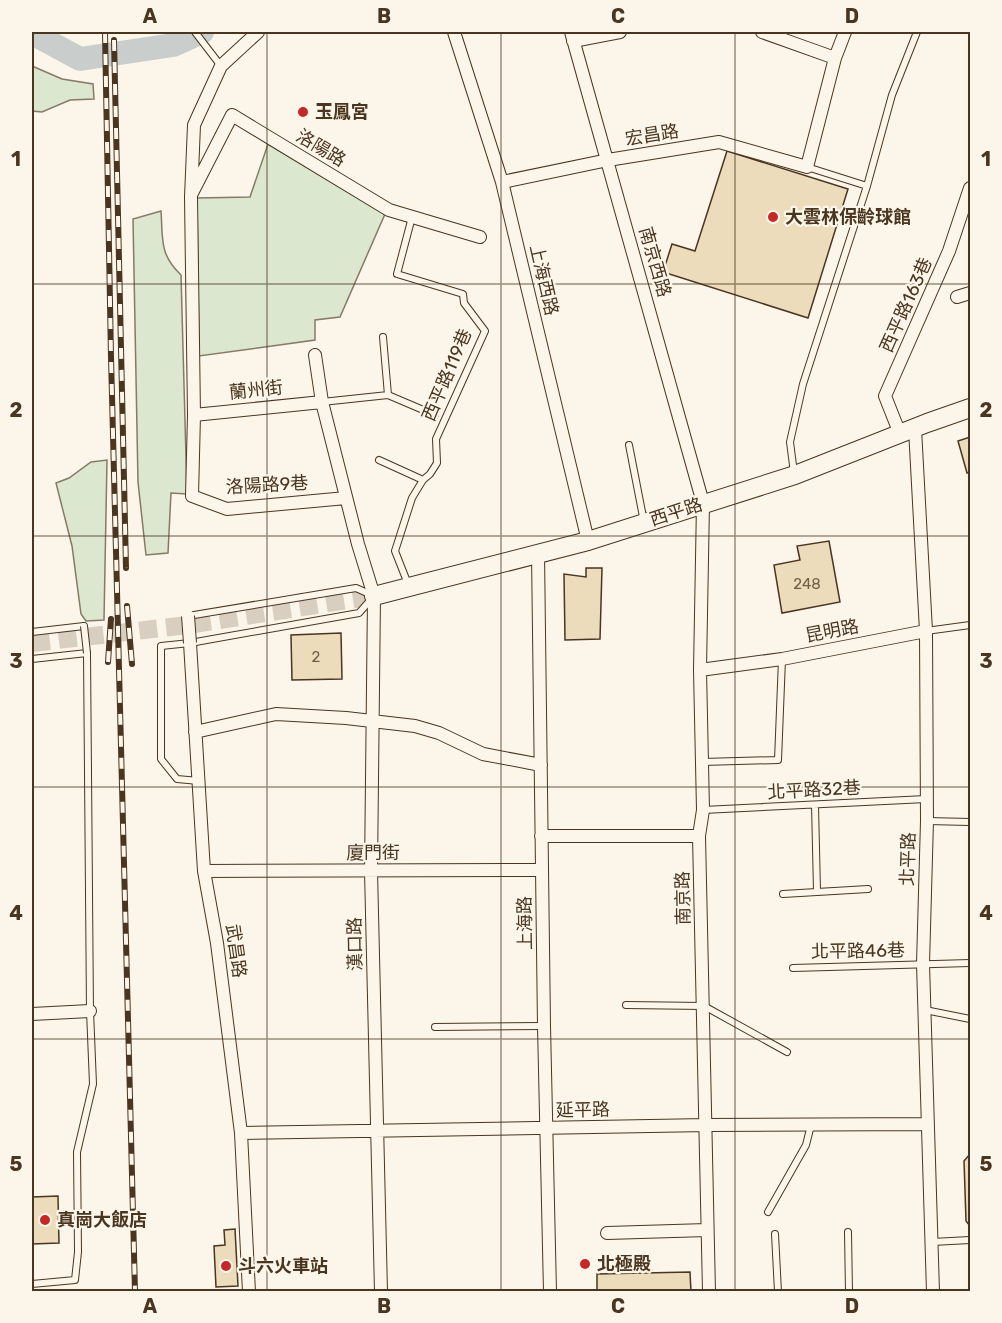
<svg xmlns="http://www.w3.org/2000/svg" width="1002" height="1323" viewBox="0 0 1002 1323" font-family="Rubik,'Noto Sans TC',sans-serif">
<rect width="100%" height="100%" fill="#fbf6e9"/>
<path fill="#dce7d0" stroke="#887966" stroke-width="1.5" d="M32 66 62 79 93 84 94 99 70 100 42 112 32 111Z
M268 144 385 214 340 317 315 320V340L199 356 197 198 250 197Z
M161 211C163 239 159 254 181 275L187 494 171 493 168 553 146 555 138 482 133 219Z
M107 460 104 620 86 621 81 614 72 546 56 483 69 478 91 462Z"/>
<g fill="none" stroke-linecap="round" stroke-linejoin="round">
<path stroke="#c9cecd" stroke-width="24" d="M32 33 80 59 173 45 202 32"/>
</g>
<path fill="#ecdcbc" stroke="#4a3520" stroke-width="1.5" d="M727 151 848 189 808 318 663 272 672 244 695 251Z
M970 437V472L967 473 958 441Z
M829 541 840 602 782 613 774 565 800 560 797 546Z
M586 568H602L600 639 565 640 564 574 586 577Z
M341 633 342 679 292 680 291 635Z
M970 1154V1226L966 1221 964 1161Z
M58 1196 59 1243 32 1244V1197Z
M235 1229 238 1286 216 1287 214 1246 225 1245 224 1230Z
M690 1272 691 1292H597V1274Z"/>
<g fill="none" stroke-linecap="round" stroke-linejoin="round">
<path stroke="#d8cfc1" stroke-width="18" stroke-dasharray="18 9" stroke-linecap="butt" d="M32 643 188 625 374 596"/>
<defs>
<path id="lane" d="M195 32 221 66
M807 167 867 186
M383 337 388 395
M322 402 388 395 435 415
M629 445 644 522
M379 460 423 480
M794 473 790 442 803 384 867 186 892 95 917 32
M408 584 395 551 412 498 423 480 430 474 437 463 436 439 485 331 464 303 463 294 397 274 412 217
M188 616 356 588 374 596 359 613 190 643 161 646V759L177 779 199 781
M926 631 970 625
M32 632 84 626
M32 659 87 653 90 1011 93 1084 77 1152 78 1252 75 1280 32 1284
M702 762 778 760 782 659
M815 805 817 891
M703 810 926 799
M927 821 970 822
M783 894 868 889
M793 968 970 963
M626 1005 704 1006 787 1052
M925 1010 970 1019
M435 1027 544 1026
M768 1212 806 1145 811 1125
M848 1232 849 1292
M775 1234 778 1292
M932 1242 970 1240"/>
<path id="street" d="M258 32 221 66 194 125 191 197 194 415 192 496 227 509 346 498
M454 32 502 182 588 541
M571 32 703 503 700 670 703 810 699 836 709 1292
M762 32 835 58
M573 41 620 32
M502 182 608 160 719 142 807 167 835 58 845 32
M192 193 232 115 389 210 480 237
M957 297 970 293
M315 355 322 402 358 544 374 596 371 871 381 1292
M194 415 322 402
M915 429 926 631 927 821 923 964 933 1292
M900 434 885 396 949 251 970 188
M538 553 544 1026 550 1292
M190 643 204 871 217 943 241 1133 249 1292
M700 670 782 659 926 631
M195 732 276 714 346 718 415 726 439 733 483 754 541 765
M541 836H699
M204 871 542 870
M32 1014 90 1011
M241 1133 707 1125 927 1124
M607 1233 707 1230"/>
<path id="primary" d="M374 596 588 541 795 475 927 423 970 408"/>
</defs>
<use href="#lane" stroke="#4a3520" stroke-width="8"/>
<use href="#street" stroke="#4a3520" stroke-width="14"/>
<use href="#primary" stroke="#4a3520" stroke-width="20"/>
<use href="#lane" stroke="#fbf6e9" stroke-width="6"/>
<use href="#street" stroke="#fbf6e9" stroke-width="12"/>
<use href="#primary" stroke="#fbf6e9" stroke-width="18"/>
<defs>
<path id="rail" d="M105 32 111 357 135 1292
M114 40 126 568
M127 606 132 664
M108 662 111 619"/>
</defs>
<use href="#rail" stroke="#4a3520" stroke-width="6"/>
<use href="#rail" stroke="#fbf6e9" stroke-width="4" stroke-dasharray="11" stroke-linecap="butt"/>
<defs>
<path id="lane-bridge" d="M84 626 87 653"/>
<path id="street-bridge" d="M188 616 190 643"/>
</defs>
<use href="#lane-bridge" stroke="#4a3520" stroke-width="8" stroke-linecap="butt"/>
<use href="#street-bridge" stroke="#4a3520" stroke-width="14" stroke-linecap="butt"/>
<use href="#lane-bridge" stroke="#fbf6e9" stroke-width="6"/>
<use href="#street-bridge" stroke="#fbf6e9" stroke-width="12"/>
</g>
<path fill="none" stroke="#4a3520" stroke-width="1.5" stroke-opacity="0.55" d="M267 32V1292M501 32V1292M735 32V1292M32 284H970M32 536H970M32 787H970M32 1039H970"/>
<g fill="#c62828" stroke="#fbf6e9" stroke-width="2">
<circle cx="303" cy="112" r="6"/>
<circle cx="773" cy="217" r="6"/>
<circle cx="45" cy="1220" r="6"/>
<circle cx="585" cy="1264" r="6"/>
<circle cx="226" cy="1266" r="6"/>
</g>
<g text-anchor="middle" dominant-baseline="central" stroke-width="4.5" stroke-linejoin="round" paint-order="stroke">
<g font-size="15" fill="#725f47">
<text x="807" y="584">248</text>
<text x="316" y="657">2</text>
</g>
<g font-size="18" font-weight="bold" fill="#4a3520" stroke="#fbf6e9" text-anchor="start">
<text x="315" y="112">玉鳳宮</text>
<text x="785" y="217">大雲林保齡球館</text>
<text x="57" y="1220">真崗大飯店</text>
<text x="597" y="1264">北極殿</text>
<text x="238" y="1266">斗六火車站</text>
</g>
<g font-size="18" fill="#4a3520" stroke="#fbf6e9">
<text transform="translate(652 135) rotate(-9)">宏昌路</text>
<text transform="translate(321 148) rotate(31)">洛陽路</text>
<text transform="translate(655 262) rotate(74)">南京西路</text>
<text transform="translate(544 280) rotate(77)">上海西路</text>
<text transform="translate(906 305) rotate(-66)">西平路163巷</text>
<text transform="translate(447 375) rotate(-67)">西平路119巷</text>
<text transform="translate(256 390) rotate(-6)">蘭州街</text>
<text transform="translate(267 485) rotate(-3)">洛陽路9巷</text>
<text transform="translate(676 512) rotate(-18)">西平路</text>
<text transform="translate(832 631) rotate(-11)">昆明路</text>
<text transform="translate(814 790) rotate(-3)">北平路32巷</text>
<text x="373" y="853">廈門街</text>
<text transform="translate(908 859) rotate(-88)">北平路</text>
<text transform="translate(683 898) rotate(-91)">南京路</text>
<text transform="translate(525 923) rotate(-91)">上海路</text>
<text transform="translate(355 944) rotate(-91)">漢口路</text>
<text transform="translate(236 951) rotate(82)">武昌路</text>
<text transform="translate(858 951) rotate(-1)">北平路46巷</text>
<text transform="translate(583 1110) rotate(-1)">延平路</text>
</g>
</g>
<rect width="1002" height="1323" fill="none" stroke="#fbf6e9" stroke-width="66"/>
<rect x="33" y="33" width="936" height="1257" fill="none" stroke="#4a3520" stroke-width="2"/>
<g font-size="20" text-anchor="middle" font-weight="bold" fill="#4a3520">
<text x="150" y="23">A</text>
<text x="384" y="23">B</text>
<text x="618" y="23">C</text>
<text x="852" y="23">D</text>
<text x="16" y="166">1</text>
<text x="986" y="166">1</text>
<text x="16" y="417">2</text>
<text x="986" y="417">2</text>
<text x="16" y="668">3</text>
<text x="986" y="668">3</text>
<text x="16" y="920">4</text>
<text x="986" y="920">4</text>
<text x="16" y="1171">5</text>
<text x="986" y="1171">5</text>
<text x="150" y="1313">A</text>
<text x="384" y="1313">B</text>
<text x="618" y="1313">C</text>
<text x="852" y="1313">D</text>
</g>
</svg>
